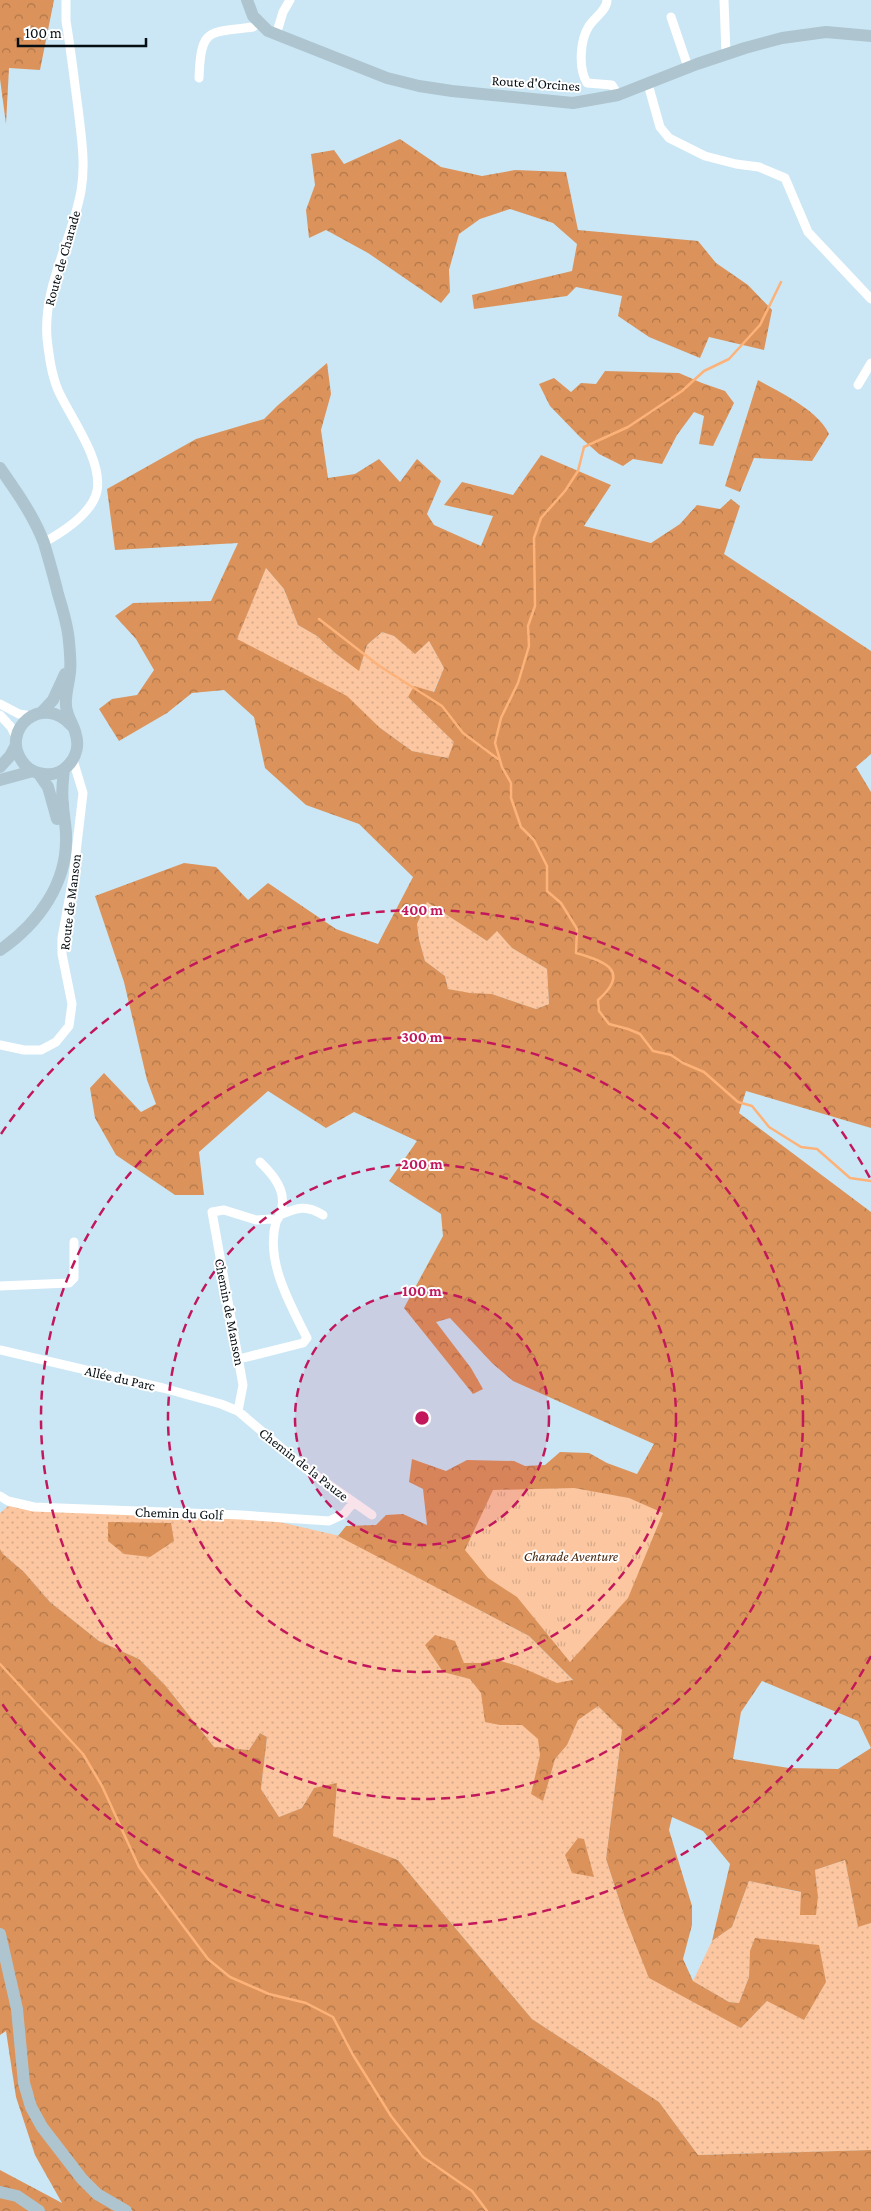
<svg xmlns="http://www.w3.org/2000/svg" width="871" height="2211" viewBox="0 0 871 2211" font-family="'Crimson Pro',serif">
<defs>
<pattern id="grass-dots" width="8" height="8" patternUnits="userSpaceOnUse" patternTransform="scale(1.25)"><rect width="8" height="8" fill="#fbc6a0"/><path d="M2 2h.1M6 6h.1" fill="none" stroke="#d6a989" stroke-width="1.8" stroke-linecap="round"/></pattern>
<pattern id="forest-crowns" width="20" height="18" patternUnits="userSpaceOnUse" patternTransform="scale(1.25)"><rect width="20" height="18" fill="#db935b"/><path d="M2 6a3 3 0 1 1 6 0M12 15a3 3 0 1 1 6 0" fill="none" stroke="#b0764a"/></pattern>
<pattern id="park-tufts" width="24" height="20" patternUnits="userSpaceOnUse" patternTransform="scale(1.25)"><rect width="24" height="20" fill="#fbc6a0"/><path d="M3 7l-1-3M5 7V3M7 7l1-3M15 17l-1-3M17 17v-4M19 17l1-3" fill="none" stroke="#d6a989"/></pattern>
</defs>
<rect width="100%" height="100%" fill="#cbe7f5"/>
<path fill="url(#grass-dots)" d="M266 568 284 589 298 625 317 636 335 653 359 670 367 645 382 632 394 636 415 653 429 641 444 668 433 693 408 697 455 742 448 758 412 751 379 727 236 639Z
M427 901 487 941 497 930 512 948 547 969 549 1004 536 1009 492 994H470L448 989 445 976 425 961 419 939 417 924Z
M8 1506 245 1514 340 1536 529 1636 622 1730 606 1859 624 1915 741 2028 767 2001 750 1951 749 1977 739 2003 729 2002 693 1981 712 1941 732 1927 749 1881 818 1896 815 1870 845 1860 858 1926 871 1923V2150L698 2155 659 2102 532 2019 398 1860 332 1836 314 1788 302 1808 279 1817 261 1789 267 1737 260 1733 249 1750 214 1748 165 1685 139 1659 99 1641 50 1602 24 1572 3 1554 0 1549V1513Z"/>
<path fill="url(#forest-crowns)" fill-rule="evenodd" d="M0 0H54L40 70 9 68 6 124 0 79Z
M400 139 441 167 482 176 515 170 566 172 578 230 698 241 716 263 748 285 772 310 764 350 709 337 700 358 649 337 618 316 622 296 576 287 567 296 474 309 472 295 572 271 577 244 553 223 510 209 480 219 459 234 449 270 450 292 441 303 368 253 326 230 309 238 306 210 315 185 311 154 334 150 344 164Z
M327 363 331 394 321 430 328 478 355 474 379 459 400 482 417 459 441 481 427 514 434 525 481 546 493 516 444 505 462 482 513 495 541 455 611 485 584 526 651 543 680 524 697 505 720 509 731 499 740 506 724 554 871 651V754L856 767 871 792V1128L746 1091 739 1113 871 1212V1923L858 1927 845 1860 815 1870 818 1896 816 1915H800L801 1892 749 1881 732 1927 712 1941 730 1864 703 1831 672 1817 669 1830 692 1906V1925L683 1959 693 1981 729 2002 739 2003 749 1977 750 1951 755 1938 819 1945 826 1982 804 2020 767 2001 741 2028 649 1978 624 1915 606 1859 622 1730 598 1706 578 1720 567 1745 555 1759 543 1801 531 1794 540 1755 538 1739 522 1725H500L485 1722 481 1693 470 1679 443 1672 425 1645 435 1635 455 1641 464 1663H481L494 1659 518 1666 557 1683 573 1680 529 1636 338 1536 346 1526 376 1525 386 1515 403 1514 427 1525 423 1489 409 1482 412 1459 446 1471 467 1460 514 1461 525 1466 545 1465 560 1452 589 1453 607 1463 637 1474 654 1444 513 1381 492 1363 450 1318 436 1322 471 1368 483 1389 473 1394 404 1308 443 1236 441 1214 389 1181 417 1141 354 1112 326 1128 268 1091 199 1152 204 1195H175L116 1155 95 1118 90 1088 104 1073 141 1112 156 1104 147 1080 124 982 95 896 184 863 216 867 248 900 268 883 336 929 378 944 413 877 359 824 306 805 265 768 254 717 224 690 192 693 167 713 119 741 99 709 112 699 137 695 154 670 136 639 115 616 133 603 211 601 238 543 115 550 107 489 196 439 264 419 277 406ZM266 568 284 589 298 625 317 636 335 653 359 671 367 645 382 632 394 636 415 654 429 641 444 668 434 692 414 686 408 697 454 742 448 758 412 751 379 727 347 696 237 639ZM427 902 487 941 497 931 512 948 547 969 549 1004 536 1009 492 994 470 993 448 989 445 976 425 961 419 939 417 924ZM762 1681 858 1721 871 1748 838 1769 789 1768 733 1759 741 1712Z
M605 371 679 373 702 383 725 391 734 403 713 446 699 444 704 416 694 412 677 435 662 464 633 459 623 466 599 454 580 437 550 406 539 384 554 378 571 392 581 383 596 384Z
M758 380C781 393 818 410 829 434L812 461 754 458 740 492 725 486Z
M108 1522 171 1523 174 1541 150 1557 124 1554 108 1541Z
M0 1549 3 1554 24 1572 50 1602 99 1641 139 1659 165 1685 214 1747 249 1750 260 1733 267 1737 261 1789 279 1817 302 1808 314 1788 337 1783 333 1836 398 1860 532 2019 659 2102 698 2155 871 2150V2211H0V2170L62 2203 35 2155 16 2097 6 2031 0 2035Z
M578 1838 584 1839 594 1877 572 1873 565 1855Z"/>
<path fill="url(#park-tufts)" d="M574 1488 629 1498 663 1513 628 1598 570 1662 517 1597 488 1578 465 1550 493 1490Z"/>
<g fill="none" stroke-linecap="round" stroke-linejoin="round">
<path stroke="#fcb279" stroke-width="2.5" d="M781 282 760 325 729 359 704 371 682 391 628 427 584 447 578 471 565 491 541 518 534 538 535 606 528 626 529 646 518 683 501 718 495 743 502 767 511 783V798L521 827 534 840 547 866V891L561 903 577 929 576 953C605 961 631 971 598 1000L599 1011 609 1024 628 1029 640 1034 653 1051 671 1055 683 1063 704 1072 738 1102 752 1106 769 1127 801 1147 817 1149 850 1178 871 1181
M319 619 378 665 442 706 463 733 498 759
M0 1664 83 1754 102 1786 139 1867 208 1959 230 1977 269 1994 306 2003 333 2017 353 2055 391 2116 423 2157 472 2191 487 2211"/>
<path stroke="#fff" stroke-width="9" d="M607 0C607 10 595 17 589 26 580 40 578 68 587 83L612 85 618 95
M724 0 726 54
M671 17 688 67
M276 35 283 12 290 0
M199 78C201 27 208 33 253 27L259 23
M648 84 660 127 669 138 705 156 736 164 759 167 785 178 808 232 871 299
M858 385 871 363
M43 543C63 532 92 514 97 491 103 460 70 417 58 390 51 373 49 355 47 338 43 286 72 241 81 191 86 163 81 135 78 108 74 79 71 50 66 21V0
M0 704 19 714 32 716
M0 715 11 727 16 737
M0 1045 24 1050H41L56 1042 69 1026 72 1004 62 954V938L73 878 83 793 73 760
M260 1162C278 1179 291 1198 276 1222
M280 1215C298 1207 307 1205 323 1215
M0 1286 69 1283 74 1278V1242
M0 1350 163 1388 221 1404 238 1411 305 1468 372 1515
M238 1411 243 1385 212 1212 224 1210 256 1220 271 1219 276 1222C265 1261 290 1304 307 1338L303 1343 239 1359
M0 1496 8 1501 34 1507 241 1515 329 1521 344 1514 353 1503"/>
<path stroke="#aec5d0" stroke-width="12" d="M247 0 253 16 268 31 387 78 419 86 452 91 573 103 618 95 697 64 745 48 782 38 826 32 871 36
M0 468C16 491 34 516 44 543 49 560 54 577 58 594 63 610 68 626 69 642 70 652 71 663 70 672 69 683 65 695 66 706 67 717 74 725 76 735 82 755 65 777 44 774 34 773 27 769 22 761 0 730 42 692 72 726
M41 713 53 700 65 674
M0 767 10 756 16 745
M39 774 48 787 57 819
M0 780 33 771
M0 950C38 924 68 883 66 835 66 824 63 814 63 804 61 792 63 781 64 769
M0 1934 17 2009 24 2083 31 2107 42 2127 82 2179 97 2194 126 2211
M0 2192 17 2196 39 2211"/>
</g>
<circle cx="422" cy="1418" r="127" fill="#c2185b" fill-opacity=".12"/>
<g fill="none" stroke="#c2185b" stroke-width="2.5" stroke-dasharray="9 6">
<circle cx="422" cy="1418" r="127"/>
<circle cx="422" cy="1418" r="254"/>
<circle cx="422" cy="1418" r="381"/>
<path d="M871 1656A508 508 0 0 1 1 1702M1 1134A508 508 0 0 1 871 1180"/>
</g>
<g text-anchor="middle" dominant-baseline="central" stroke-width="4" stroke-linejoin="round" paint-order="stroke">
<g font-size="14" fill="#050e12" stroke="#fff">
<text transform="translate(536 83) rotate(4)">Route d'Orcines</text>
<text transform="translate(62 258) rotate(-74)">Route de Charade</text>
<text transform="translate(70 902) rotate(-83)">Route de Manson</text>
<text transform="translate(230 1312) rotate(79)">Chemin de Manson</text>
<text transform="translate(120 1378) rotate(13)">Allée du Parc</text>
<text transform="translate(304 1464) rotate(38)">Chemin de la Pauze</text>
<text transform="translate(179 1513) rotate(2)">Chemin du Golf</text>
</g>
<g font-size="14" font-style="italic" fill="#45270f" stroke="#fff">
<text x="571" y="1556">Charade Aventure</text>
</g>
</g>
<circle cx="422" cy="1418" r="8" fill="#c2185b" stroke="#fff" stroke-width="2.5"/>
<g font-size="15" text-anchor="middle" font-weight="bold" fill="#c2185b" stroke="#fff" stroke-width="4" stroke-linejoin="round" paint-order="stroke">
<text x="422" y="915">400 m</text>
<text x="422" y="1042">300 m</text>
<text x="422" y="1169">200 m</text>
<text x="422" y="1296">100 m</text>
</g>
<path d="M18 38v8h128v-8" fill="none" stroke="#050e12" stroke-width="2.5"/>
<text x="25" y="38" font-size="15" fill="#050e12" stroke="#ffffff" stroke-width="4" paint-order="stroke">100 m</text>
</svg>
